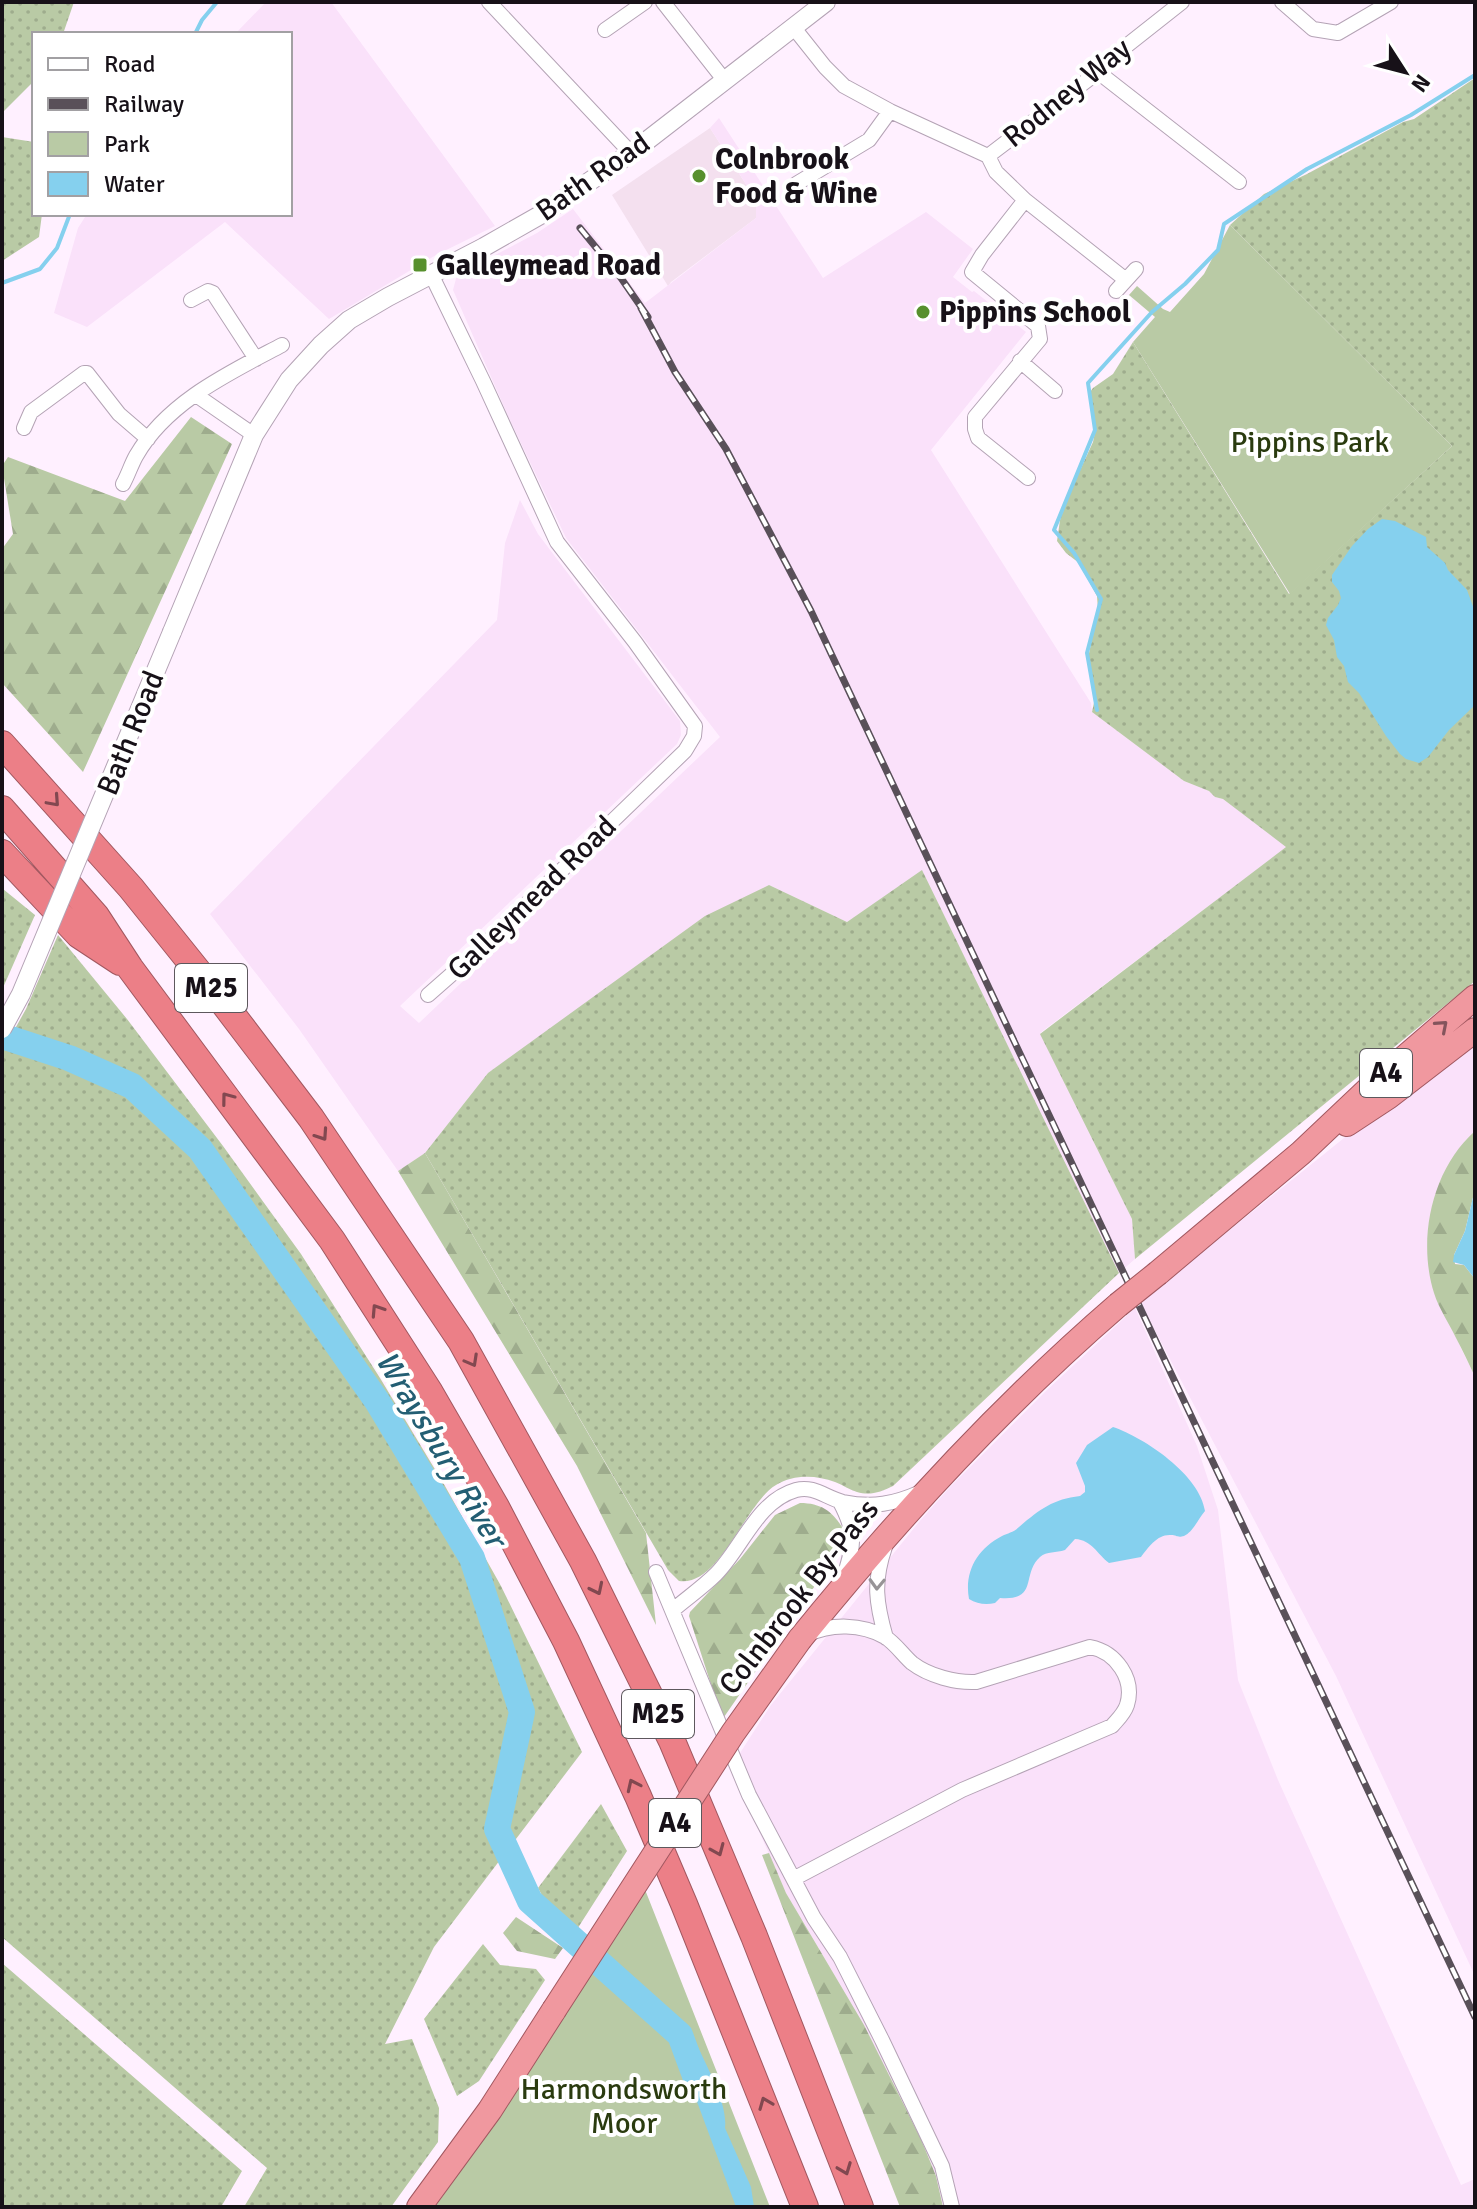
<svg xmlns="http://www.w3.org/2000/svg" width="1477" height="2209" viewBox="0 0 1477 2209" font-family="Signika,sans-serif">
<defs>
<pattern id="grass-dots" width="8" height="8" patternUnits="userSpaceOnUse" patternTransform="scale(2)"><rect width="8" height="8" fill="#b9caa5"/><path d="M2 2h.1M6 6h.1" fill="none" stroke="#9eac8d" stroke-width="1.8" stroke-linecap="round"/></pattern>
<pattern id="forest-firs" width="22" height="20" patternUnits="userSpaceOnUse" patternTransform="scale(2)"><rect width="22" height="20" fill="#b9caa5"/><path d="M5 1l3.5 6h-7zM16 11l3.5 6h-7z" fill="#9eac8d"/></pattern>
</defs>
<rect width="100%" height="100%" fill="#fff0ff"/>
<path fill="#f4e0ef" d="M710 128 756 200V218L671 282 668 286 612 195Z"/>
<path fill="#fae1fa" d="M266 2H331L495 226 436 255 329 319 225 222 87 327 54 313 78 228 87 214H290V34H235Z
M719 118 823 278 926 212 973 249 953 277 972 292 974 291 1026 332 931 450 1091 703 1092 712 1184 781 1209 791 1215 797 1223 799 1287 847 1040 1033 1132 1219 1135 1259 1119 1273 922 871 847 922 769 885 488 1073 425 1153 398 1171 299 1029 210 914 497 620 505 543 520 500 538 534 680 721 681 735 677 744 400 1006 419 1023 720 737 566 538 509 418 453 290 457 275 537 233 573 209 645 303 756 218V200L710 128Z
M1475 1038V1131L1464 1142 1434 1292 1475 1377V1976L1336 1676 1140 1302 1354 1130Z
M1135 1308 1197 1446 1218 1510 1238 1680 1278 1780 1461 2185 1475 2179V2207H943L936 2176 921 2139 864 2025 786 1893 731 1767 771 1705 919 1522 950 1487 1047 1390Z"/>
<path fill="url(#grass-dots)" d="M2 2H74L63 34H34V81L2 113Z
M1475 78V981L1135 1259 1132 1219 1040 1034 1286 847 1223 799 1215 797 1209 791 1184 781 1092 712 1095 698 1088 667V658L1098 610 1097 596 1079 563 1066 553 1057 541 1060 520 1070 492 1093 442 1095 432 1090 392 1093 388 1113 374 1133 342 1289 594 1452 446 1230 225 1264 194 1307 174 1403 122 1414 119Z
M2 137 34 142V214H42L39 237 2 261Z
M922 870 1119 1273 893 1486C881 1492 870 1496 857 1492 850 1490 843 1485 835 1482 816 1475 794 1474 776 1485 745 1503 720 1587 679 1581L668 1570 425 1153 488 1073 705 916 769 885 847 922Z
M3 889 35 915 2 990V891Z
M58 935 127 1019 223 1146 301 1254 380 1378 445 1486 501 1586 582 1752 434 1947 385 2044 412 2039 439 2108 438 2142 391 2207H244L267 2168 2 1937V1052L26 1009Z
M601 1804 627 1851 574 1934 558 1924 538 1888Z
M483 1944 500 1965 536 1969 545 1980 479 2081 457 2096 424 2019Z
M2 1963 242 2171 221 2207H2Z"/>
<path fill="url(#forest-firs)" d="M191 417 232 444 83 772 2 683V549L13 534 2 466 8 457 125 501Z
M1475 1131V1189L1465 1231 1454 1255 1455 1264 1464 1265 1475 1279V1377C1469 1364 1463 1351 1456 1338 1449 1323 1439 1309 1434 1293 1417 1239 1432 1169 1475 1131Z
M425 1153 646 1533 656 1625 577 1466 398 1171Z
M800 1503C826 1503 837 1516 848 1538L724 1717 715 1697 689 1616 690 1612 740 1559 775 1515Z
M769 1853 786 1893 864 2025 921 2139 936 2176 943 2207H900L762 1855Z
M516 1917 563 1948 555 1959 517 1951 503 1933Z"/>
<path fill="#b9caa5" d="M1230 225 1452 446 1290 594 1133 342 1155 317 1129 295 1137 286 1163 309 1170 312 1204 274Z
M644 1887 770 2207H435L483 2139Z"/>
<path fill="#85d0ee" d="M1382 519 1395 521 1426 537 1427 547 1445 563 1448 570 1467 590 1475 612V705L1449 730 1428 757 1419 763 1406 759 1400 754 1386 736 1359 693 1348 682 1344 666 1337 657 1334 640 1326 625 1328 618 1338 605 1341 598 1339 591 1332 582V575L1352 546 1368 529Z
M1475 1189V1279L1464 1265 1453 1262 1454 1255 1465 1231Z
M1113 1427C1145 1438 1200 1475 1205 1511 1198 1519 1193 1532 1184 1536 1177 1538 1177 1535 1171 1535 1157 1534 1148 1548 1141 1557L1109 1563C1097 1554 1092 1540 1075 1539L1065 1550C1056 1553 1047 1551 1040 1557 1021 1574 1039 1601 1000 1598L995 1603C986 1605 977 1604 969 1599 964 1572 977 1549 1002 1536 1008 1533 1014 1532 1019 1527 1039 1510 1053 1499 1080 1496L1085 1492V1486L1076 1463 1087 1445Z
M697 2045C707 2067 728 2104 725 2128L751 2187 754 2207H736L679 2053Z"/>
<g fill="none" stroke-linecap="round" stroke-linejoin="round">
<path stroke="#85d0ee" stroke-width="4" d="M195 34 202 20 217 2
M2 283 40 269 57 248 70 214
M1097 710 1087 653 1101 599 1074 553 1054 530 1095 430 1088 383 1152 312 1185 284 1218 250 1224 224 1307 169 1411 115 1475 75"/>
<path stroke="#85d0ee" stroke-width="26" d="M2 1036 69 1058 132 1086 200 1149 377 1401 472 1558 522 1712 497 1829 530 1901 680 2035 697 2081"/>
<defs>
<path id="minor" d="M489 2 631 153
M663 2 725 81
M1282 2 1313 29 1338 33 1391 2
M794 28 825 67 844 86 890 111 988 156 1098 72 1125 47 1182 2
M605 30 645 2
M1098 72 1239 182
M988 156 996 172 1025 200 1126 280
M796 184 869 140 890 111
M1025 200 982 255 972 272 1038 326 1040 339 975 417V429L978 438 1028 478
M1116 291 1136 269
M191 300 208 291 213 293 256 359
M1020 361 1055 391
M196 395 254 435
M24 428 31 412 84 373H87L119 414 148 439
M123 484C128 475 131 465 136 456 167 402 229 373 282 345
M428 995 477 952 685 751 694 736 695 726 635 642 557 542 483 381 431 274
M840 1502C857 1534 854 1544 844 1577
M885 1547C873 1582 876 1603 886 1638
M656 1572 749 1795 814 1918 840 1957 882 2040 942 2166 952 2207
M673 1610C687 1598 703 1587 716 1574 742 1548 757 1501 796 1490 814 1485 826 1498 843 1502 873 1508 894 1504 921 1492
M795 1878 962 1790 1112 1726C1118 1719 1124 1714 1127 1705 1135 1679 1116 1652 1090 1647L976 1682C956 1683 929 1676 912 1663 903 1655 895 1643 885 1637 862 1624 831 1623 807 1635"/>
<path id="tertiary" d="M172 632 254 435 289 380 321 345 349 320 388 297 484 247 542 214 631 153 826 2"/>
<path id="trunk" d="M1347 1124 1388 1097 1475 1030
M1158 1273 1301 1153 1375 1083 1475 997
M800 1639C897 1519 1001 1406 1118 1305
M419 2207 490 2110 554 2010"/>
<path id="motorway" d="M2 744 131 888 225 1005 311 1118 461 1341 583 1561 672 1741 754 1936 860 2207
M2 809 96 916 130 968 332 1240 429 1391 496 1507 566 1641 638 1796 684 1904 805 2207
M2 853 79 935 120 962"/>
</defs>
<use href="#minor" stroke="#b4a3b5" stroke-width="16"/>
<use href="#tertiary" stroke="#b4a3b5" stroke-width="20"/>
<use href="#trunk" stroke="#a15860" stroke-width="26"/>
<use href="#motorway" stroke="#a15860" stroke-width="28"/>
<use href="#minor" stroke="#fff" stroke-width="14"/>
<use href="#tertiary" stroke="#fff" stroke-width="18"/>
<use href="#trunk" stroke="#f0989f" stroke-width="24"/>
<use href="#motorway" stroke="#ec7f87" stroke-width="26"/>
<defs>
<path id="rail" d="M580 228 621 278 648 317
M641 308 675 372 726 449 811 611 1475 2017"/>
</defs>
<use href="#rail" stroke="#595059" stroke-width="7"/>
<use href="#rail" stroke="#fff" stroke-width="4" stroke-dasharray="12" stroke-linecap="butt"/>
<defs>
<path id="tertiary-bridge" d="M2 1029 21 994 172 632"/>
<path id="trunk-bridge" d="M1118 1305 1158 1273
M554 2010 733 1733 800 1639"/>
</defs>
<use href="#tertiary-bridge" stroke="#b4a3b5" stroke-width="20" stroke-linecap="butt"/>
<use href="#trunk-bridge" stroke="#a15860" stroke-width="26" stroke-linecap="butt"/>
<use href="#tertiary-bridge" stroke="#fff" stroke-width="18"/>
<use href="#trunk-bridge" stroke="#f0989f" stroke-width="24"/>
</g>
<defs><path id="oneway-chevron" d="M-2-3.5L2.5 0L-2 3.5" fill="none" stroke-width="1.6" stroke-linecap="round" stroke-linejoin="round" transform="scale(2)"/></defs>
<g stroke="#824850">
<use href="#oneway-chevron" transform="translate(54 801) rotate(48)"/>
<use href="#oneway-chevron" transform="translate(227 1098) rotate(-127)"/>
<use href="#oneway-chevron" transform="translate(322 1135) rotate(56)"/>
<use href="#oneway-chevron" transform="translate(377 1310) rotate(-123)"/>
<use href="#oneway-chevron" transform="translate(472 1361) rotate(61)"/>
<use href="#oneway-chevron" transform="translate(597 1589) rotate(64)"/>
<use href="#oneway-chevron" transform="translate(633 1785) rotate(-115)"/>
<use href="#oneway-chevron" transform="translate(718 1850) rotate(67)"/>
<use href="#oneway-chevron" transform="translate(765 2103) rotate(-112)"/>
<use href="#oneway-chevron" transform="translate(845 2169) rotate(69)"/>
</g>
<use stroke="#84545c" href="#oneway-chevron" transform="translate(1442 1026) rotate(-41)"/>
<use stroke="#979497" href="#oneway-chevron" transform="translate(877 1584) rotate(92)"/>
<g fill="#57902d" stroke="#fff" stroke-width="3">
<circle cx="699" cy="176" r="8"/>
<rect x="412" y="257" width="16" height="16" rx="4"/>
<circle cx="923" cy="312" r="8"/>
</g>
<g text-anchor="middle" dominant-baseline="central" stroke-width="8" stroke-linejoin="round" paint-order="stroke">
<g fill="#fff" stroke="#5d585d" stroke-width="2">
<rect x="175" y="964" width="72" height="48" rx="6"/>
<rect x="1360" y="1049" width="52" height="48" rx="6"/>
<rect x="622" y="1690" width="72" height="48" rx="6"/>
<rect x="649" y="1799" width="52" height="48" rx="6"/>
</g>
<g font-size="28" font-weight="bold" fill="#171118">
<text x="211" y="988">M25</text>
<text x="1386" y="1073">A4</text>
<text x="658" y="1714">M25</text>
<text x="675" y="1823">A4</text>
</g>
<g font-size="30" fill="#171118" stroke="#fff">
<text transform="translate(1067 93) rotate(-39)">Rodney Way</text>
<text transform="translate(593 177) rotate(-35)">Bath Road</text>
<text transform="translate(131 733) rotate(-68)">Bath Road</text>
<text transform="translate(532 898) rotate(-44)">Galleymead Road</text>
<text transform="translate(799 1597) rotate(-52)">Colnbrook By-Pass</text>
</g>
<g font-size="30" font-weight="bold" fill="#171118" stroke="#fff" text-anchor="start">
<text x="715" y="159">Colnbrook<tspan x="715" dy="34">Food &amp; Wine</tspan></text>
<text x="436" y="265">Galleymead Road</text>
<text x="939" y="312">Pippins School</text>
</g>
<g font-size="30" fill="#2a3b0f" stroke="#fff">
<text x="1310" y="442">Pippins Park</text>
<text x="624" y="2089">Harmondsworth<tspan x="624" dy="34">Moor</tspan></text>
</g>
<g font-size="32" font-style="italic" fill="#235e73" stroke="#fff">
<text transform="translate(441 1449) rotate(59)">Wraysbury River</text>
</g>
</g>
<rect width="1477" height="2209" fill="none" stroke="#171118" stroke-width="8"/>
<rect x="32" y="32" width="260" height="184" fill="#ffffff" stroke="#a2a0a3" stroke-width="2"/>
<rect x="48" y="58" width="40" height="12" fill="#ffffff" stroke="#a2a0a3" stroke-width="2"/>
<text x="104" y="72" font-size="24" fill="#171118">Road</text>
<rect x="48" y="98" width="40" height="12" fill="#595059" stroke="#a2a0a3" stroke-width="2"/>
<text x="104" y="112" font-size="24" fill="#171118">Railway</text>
<rect x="48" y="132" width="40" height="24" fill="#b9caa5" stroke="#a2a0a3" stroke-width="2"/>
<text x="104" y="152" font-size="24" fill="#171118">Park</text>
<rect x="48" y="172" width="40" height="24" fill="#85d0ee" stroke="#a2a0a3" stroke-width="2"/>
<text x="104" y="192" font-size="24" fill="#171118">Water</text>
<g transform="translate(1405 72) rotate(126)" stroke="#ffffff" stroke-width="6" paint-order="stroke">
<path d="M0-6L14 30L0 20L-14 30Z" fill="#171118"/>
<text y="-12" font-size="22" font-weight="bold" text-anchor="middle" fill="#171118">N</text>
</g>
</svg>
